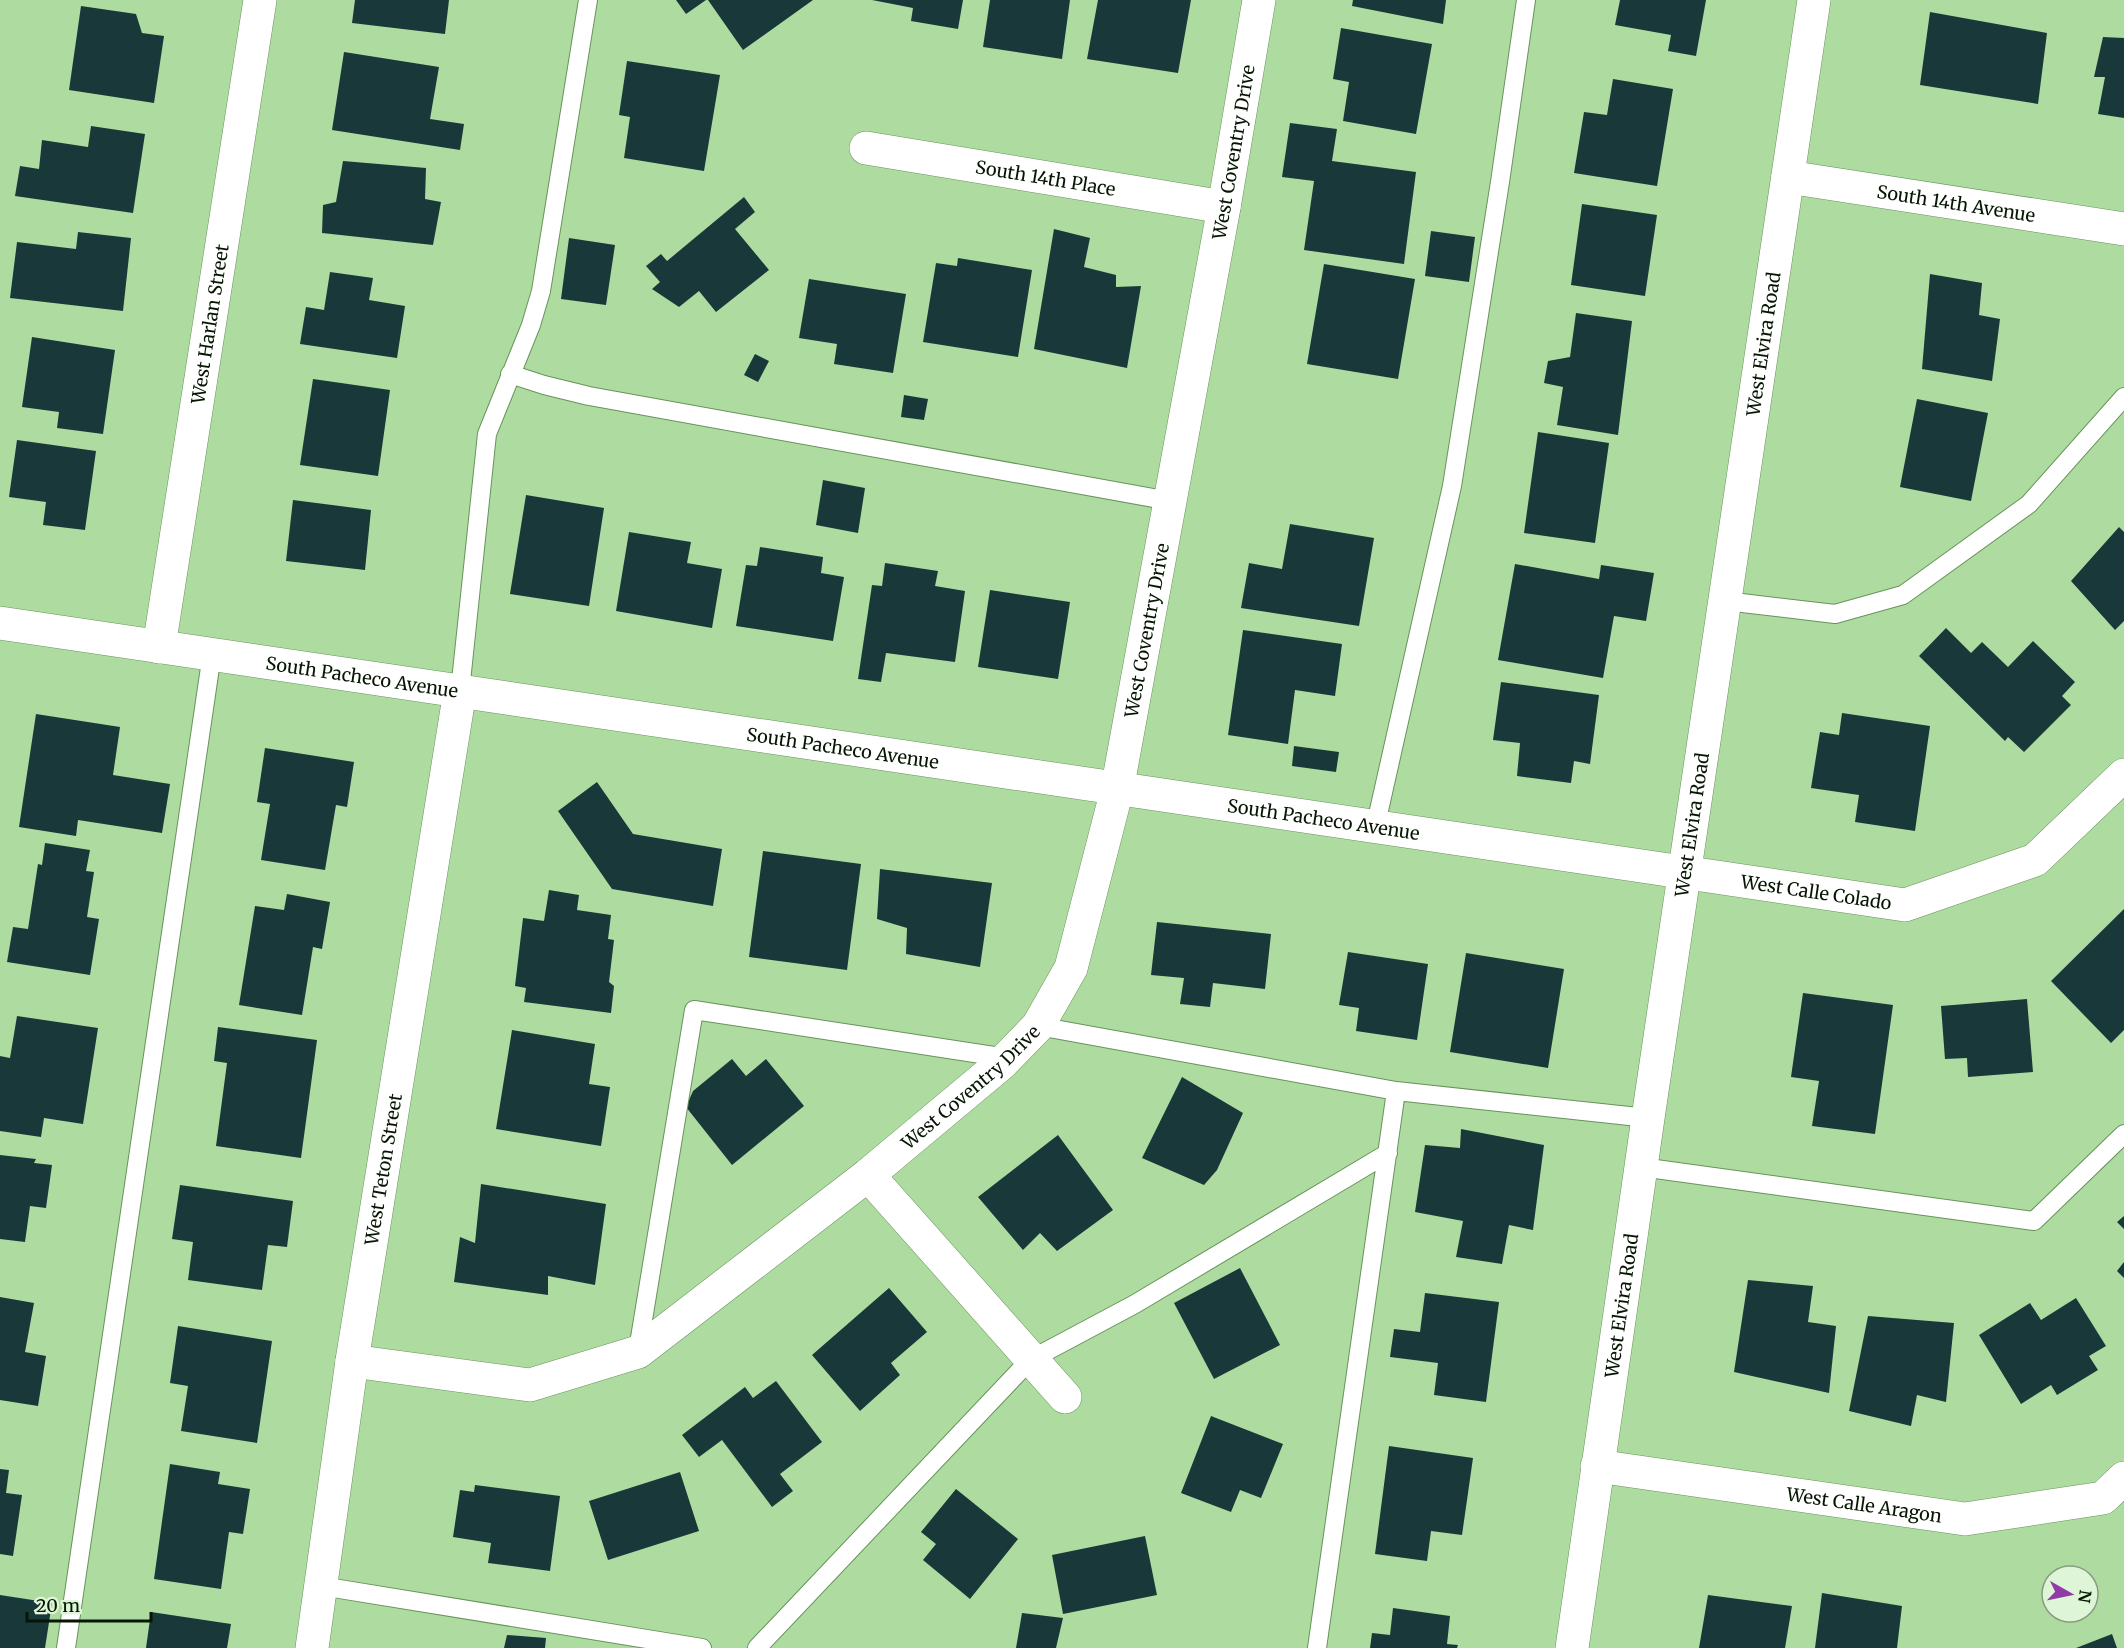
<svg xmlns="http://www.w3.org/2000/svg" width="2124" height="1648" viewBox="0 0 2124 1648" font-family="Merriweather,serif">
<rect width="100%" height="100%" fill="#aedca0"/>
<path fill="#19383a" d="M355 0H449L445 34 352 23Z
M676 0H706L686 14Z
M708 0H813L743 50Z
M872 0H963L958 29 911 21 913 8Z
M990 0H1070L1062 59 983 47Z
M1098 0H1191L1178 73 1087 59Z
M1353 0H1446L1443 24 1352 6Z
M1620 0H1706L1696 56 1668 51 1671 35 1615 25Z
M81 6 136 14 142 33 164 36 154 103 69 90Z
M1930 12 2047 33 2038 104 1920 85Z
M1341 28 1432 44 1416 134 1343 121 1349 82 1333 79Z
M2103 37 2124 38V118L2098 114 2105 77H2094Z
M344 52 439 67 430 119 464 124 460 150 332 130Z
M627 61 720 75 704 171 624 158 630 117 619 115Z
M1613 79 1673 89 1657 186 1574 173 1584 112 1607 115Z
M1290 123 1337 129 1332 161 1416 172 1404 264 1304 250 1314 181 1282 177Z
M91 126 145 134 133 213 15 196 20 166 39 169 42 140 88 147Z
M343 161 426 168 425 199 441 202 433 245 322 233 323 205 336 202Z
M744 197 755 212 735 229 769 270 716 312 699 291 679 307 652 289 660 282 646 266 661 254 667 261Z
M1582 204 1657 215 1645 296 1571 285Z
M1054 229 1090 238 1084 267 1116 275V287L1141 286 1127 368 1034 349Z
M1431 231 1475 237 1469 282 1425 276Z
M78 232 131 238 123 311 10 298 17 242 76 249Z
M569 238 615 245 606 305 561 299Z
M958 258 1032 270 1018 357 923 342 936 263 957 266Z
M1324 264 1415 279 1398 379 1307 364Z
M330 272 373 278 369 300 405 306 397 358 300 344 306 307 324 310Z
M1930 274 1982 283 1979 315 2000 319 1992 381 1922 369Z
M809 279 906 294 893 373 834 364 837 344 799 338Z
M1576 313 1632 321 1618 435 1557 425 1563 387 1544 383 1548 361 1570 357Z
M32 337 115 350 103 434 57 428 59 412 22 407Z
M755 354 769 361 758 382 744 375Z
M313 379 390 390 378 476 300 465Z
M904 395 928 399 924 420 901 417Z
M1917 399 1988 413 1971 501 1900 487Z
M1538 432 1609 443 1595 543 1524 533Z
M17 440 96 451 85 530 43 525 46 502 9 497Z
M823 480 865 488 858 533 816 525Z
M526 495 604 508 589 606 510 594Z
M293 500 371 510 365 570 286 561Z
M1290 524 1374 538 1359 626 1241 608 1249 563 1282 569Z
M2119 527 2124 532V621L2115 630 2071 581Z
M629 532 691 542 687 563 722 569 712 628 616 611Z
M760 547 823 557 821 573 844 577 833 641 736 626 746 565 757 566Z
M885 563 938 571 935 586 965 591 955 662 886 653 881 682 858 679 872 585 882 586Z
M1515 564 1599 579 1601 565 1654 573 1646 621 1614 616 1603 678 1498 660Z
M990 590 1070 602 1058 679 978 667Z
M1946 628 1971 653 1982 642 2008 667 2033 641 2075 682 2062 696 2071 705 2024 752 2008 737 2005 741 1919 656Z
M1243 630 1342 644 1335 696 1295 690 1288 744 1228 735Z
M1501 682 1599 695 1590 764 1574 761 1571 783 1517 776 1520 743 1493 740Z
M1842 713 1930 726 1915 831 1855 822 1859 795 1811 788 1820 732 1839 735Z
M36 714 120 727 113 775 170 784 162 833 78 820 76 836 19 827Z
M1294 746 1339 752 1336 772 1292 766Z
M265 748 354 762 347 807 336 805 325 870 261 860 270 804 257 802Z
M597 782 633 834 722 849 713 906 612 889 558 811Z
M45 843 90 850 86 871 94 872 87 917 99 919 90 975 7 962 13 927 28 929 38 864 42 865Z
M763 851 861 864 847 970 749 957Z
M880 869 992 883 980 967 906 954 907 928 877 919Z
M549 890 579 895 577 910 611 915 608 939 614 940 609 982 614 986 611 1013 524 1002 526 988 515 986 523 918 544 921Z
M287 894 330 902 322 949 313 947 302 1015 239 1005 255 906 284 910Z
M2124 909V1030L2111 1043 2051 981Z
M1157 922 1271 934 1265 989 1213 983 1210 1007 1180 1004 1184 978 1151 975Z
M1348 952 1428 964 1417 1040 1356 1031 1359 1008 1339 1005Z
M1466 953 1564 969 1548 1068 1450 1052Z
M1803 993 1893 1005 1875 1134 1812 1126 1819 1081 1791 1077Z
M2027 999 2033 1072 1968 1077 1967 1058 1945 1059 1941 1006Z
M17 1016 98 1028 83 1124 44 1118 41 1137 0 1131V1056L10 1058Z
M218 1027 317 1040 301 1158 216 1146 227 1063 214 1061Z
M512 1030 595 1044 589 1084 610 1087 601 1146 496 1129Z
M732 1059 746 1076 766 1059 804 1106 732 1165 686 1107 693 1091Z
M1182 1077 1243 1113 1217 1170 1204 1185 1142 1158Z
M1461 1129 1544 1145 1533 1230 1509 1225 1502 1264 1456 1257 1463 1221 1415 1212 1425 1145 1460 1148Z
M1058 1135 1113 1210 1057 1251 1040 1233 1023 1250 978 1197Z
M0 1155 36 1159 34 1163 52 1165 46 1208 30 1206 25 1242 0 1239Z
M481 1184 606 1204 595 1285 548 1276V1295L454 1282 460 1237 475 1243Z
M180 1185 293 1201 287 1247 268 1245 262 1290 188 1280 193 1242 172 1239Z
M2124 1216V1229L2117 1222Z
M2124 1262V1278L2117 1271Z
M1240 1268 1280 1345 1214 1379 1174 1303Z
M1748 1280 1813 1286 1808 1322 1836 1326 1829 1393 1734 1372Z
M889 1288 927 1332 891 1363 900 1375 860 1411 812 1355Z
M1425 1293 1499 1302 1486 1402 1434 1395 1438 1363 1390 1357 1394 1329 1420 1332Z
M0 1297 34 1303 25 1352 46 1356 38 1406 0 1400Z
M2076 1298 2106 1346 2089 1356 2098 1370 2057 1395 2051 1385 2021 1404 1979 1335 2030 1303 2041 1320Z
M1868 1316 1954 1323 1946 1402 1917 1395 1911 1426 1849 1411Z
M178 1326 272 1341 257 1443 181 1431 188 1386 170 1383Z
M776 1381 822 1442 780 1474 793 1491 772 1507 722 1440 699 1457 682 1435 745 1387 753 1398Z
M1211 1416 1283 1444 1261 1498 1240 1490 1231 1512 1181 1493Z
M1389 1446 1473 1458 1462 1535 1431 1531 1427 1561 1375 1554Z
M170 1464 220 1472 218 1484 250 1489 243 1534 229 1532 221 1589 154 1579Z
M0 1469 9 1470 6 1493 22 1495 13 1556 0 1554Z
M680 1472 699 1531 608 1560 589 1501Z
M475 1485 560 1496 550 1571 488 1563 491 1543 453 1537 460 1490 474 1492Z
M956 1489 1018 1539 970 1599 923 1560 936 1544 921 1532Z
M1145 1536 1157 1595 1063 1614 1052 1555Z
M1822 1593 1902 1606 1897 1648H1815Z
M0 1595 52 1603 45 1648H0Z
M1708 1595 1792 1606 1785 1648H1699Z
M1393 1608 1450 1616 1447 1644 1458 1645 1457 1648H1370L1372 1633 1390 1635Z
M151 1612 231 1624 227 1648H146Z
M1022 1613 1063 1618 1056 1648H1016Z
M2112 1634 2117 1648H2076Z
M507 1635 546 1638 545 1648H504Z"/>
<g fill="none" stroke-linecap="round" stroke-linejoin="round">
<defs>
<path id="lane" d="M510 374 544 385 589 396 1170 501
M1725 601 1835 614 1903 595 2029 504 2124 397
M460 691 487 434 531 325 541 291 588 0
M1375 828 1452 486 1500 182 1526 0
M1038 1026 1396 1091 1317 1648
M1396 1091 1648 1118
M1641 1167 2034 1221 2124 1134
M638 1350 694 1010 1007 1058
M321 1586 702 1648
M66 1648 212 654
M757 1648 1030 1360 1135 1304 1388 1153"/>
<g id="street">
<path id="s1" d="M866 148 1224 207"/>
<path id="s2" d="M1788 177 2124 229"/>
<path id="s3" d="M0 623 1905 905 2035 860 2124 775"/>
<path id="s4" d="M159 647 260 0"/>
<path d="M868 1175 1065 1397"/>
<path id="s5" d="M352 1361 530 1385 638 1352 868 1175 1002 1063 1038 1026 1071 968 1117 790 1224 207 1259 0"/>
<path id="s6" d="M1597 1466 1965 1519 2103 1498 2124 1478"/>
<path id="s7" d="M312 1648 352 1361 460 691"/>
<path id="s8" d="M1572 1648 1648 1118 1814 0"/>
</g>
</defs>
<use href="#lane" stroke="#68935b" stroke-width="20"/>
<use href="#street" stroke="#68935b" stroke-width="34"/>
<use href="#lane" stroke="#fff" stroke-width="18"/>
<use href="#street" stroke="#fff" stroke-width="33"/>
</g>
<g text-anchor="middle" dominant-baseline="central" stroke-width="6" stroke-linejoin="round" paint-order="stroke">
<g font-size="18" fill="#061603" stroke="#def6d7">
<text stroke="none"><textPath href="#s5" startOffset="1708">West Coventry Drive</textPath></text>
<text stroke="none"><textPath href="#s1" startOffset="182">South 14th Place</textPath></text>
<text stroke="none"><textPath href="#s2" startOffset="170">South 14th Avenue</textPath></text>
<text stroke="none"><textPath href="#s4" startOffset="327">West Harlan Street</textPath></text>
<text stroke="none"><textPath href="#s8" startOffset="1318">West Elvira Road</textPath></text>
<text stroke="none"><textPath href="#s5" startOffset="1222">West Coventry Drive</textPath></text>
<text stroke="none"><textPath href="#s3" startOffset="366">South Pacheco Avenue</textPath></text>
<text stroke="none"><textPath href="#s3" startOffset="852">South Pacheco Avenue</textPath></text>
<text stroke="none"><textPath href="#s3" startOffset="1338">South Pacheco Avenue</textPath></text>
<text stroke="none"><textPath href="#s8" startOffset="832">West Elvira Road</textPath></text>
<text stroke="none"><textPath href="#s3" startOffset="1836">West Calle Colado</textPath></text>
<text stroke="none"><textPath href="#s5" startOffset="718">West Coventry Drive</textPath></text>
<text stroke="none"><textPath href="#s7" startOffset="484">West Teton Street</textPath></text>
<text stroke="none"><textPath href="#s8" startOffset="346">West Elvira Road</textPath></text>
<text stroke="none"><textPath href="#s6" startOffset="270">West Calle Aragon</textPath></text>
</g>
</g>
<g transform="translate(2070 1594) rotate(99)"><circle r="28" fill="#def6d7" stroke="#889c82" stroke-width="1.5"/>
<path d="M0-4.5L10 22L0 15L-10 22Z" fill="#913ba9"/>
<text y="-9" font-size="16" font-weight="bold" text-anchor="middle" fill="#061603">N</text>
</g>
<path d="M27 1612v9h124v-9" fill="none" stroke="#061603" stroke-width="3"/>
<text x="36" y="1612" font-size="18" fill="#061603" stroke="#def6d7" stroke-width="4.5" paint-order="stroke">20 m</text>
</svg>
